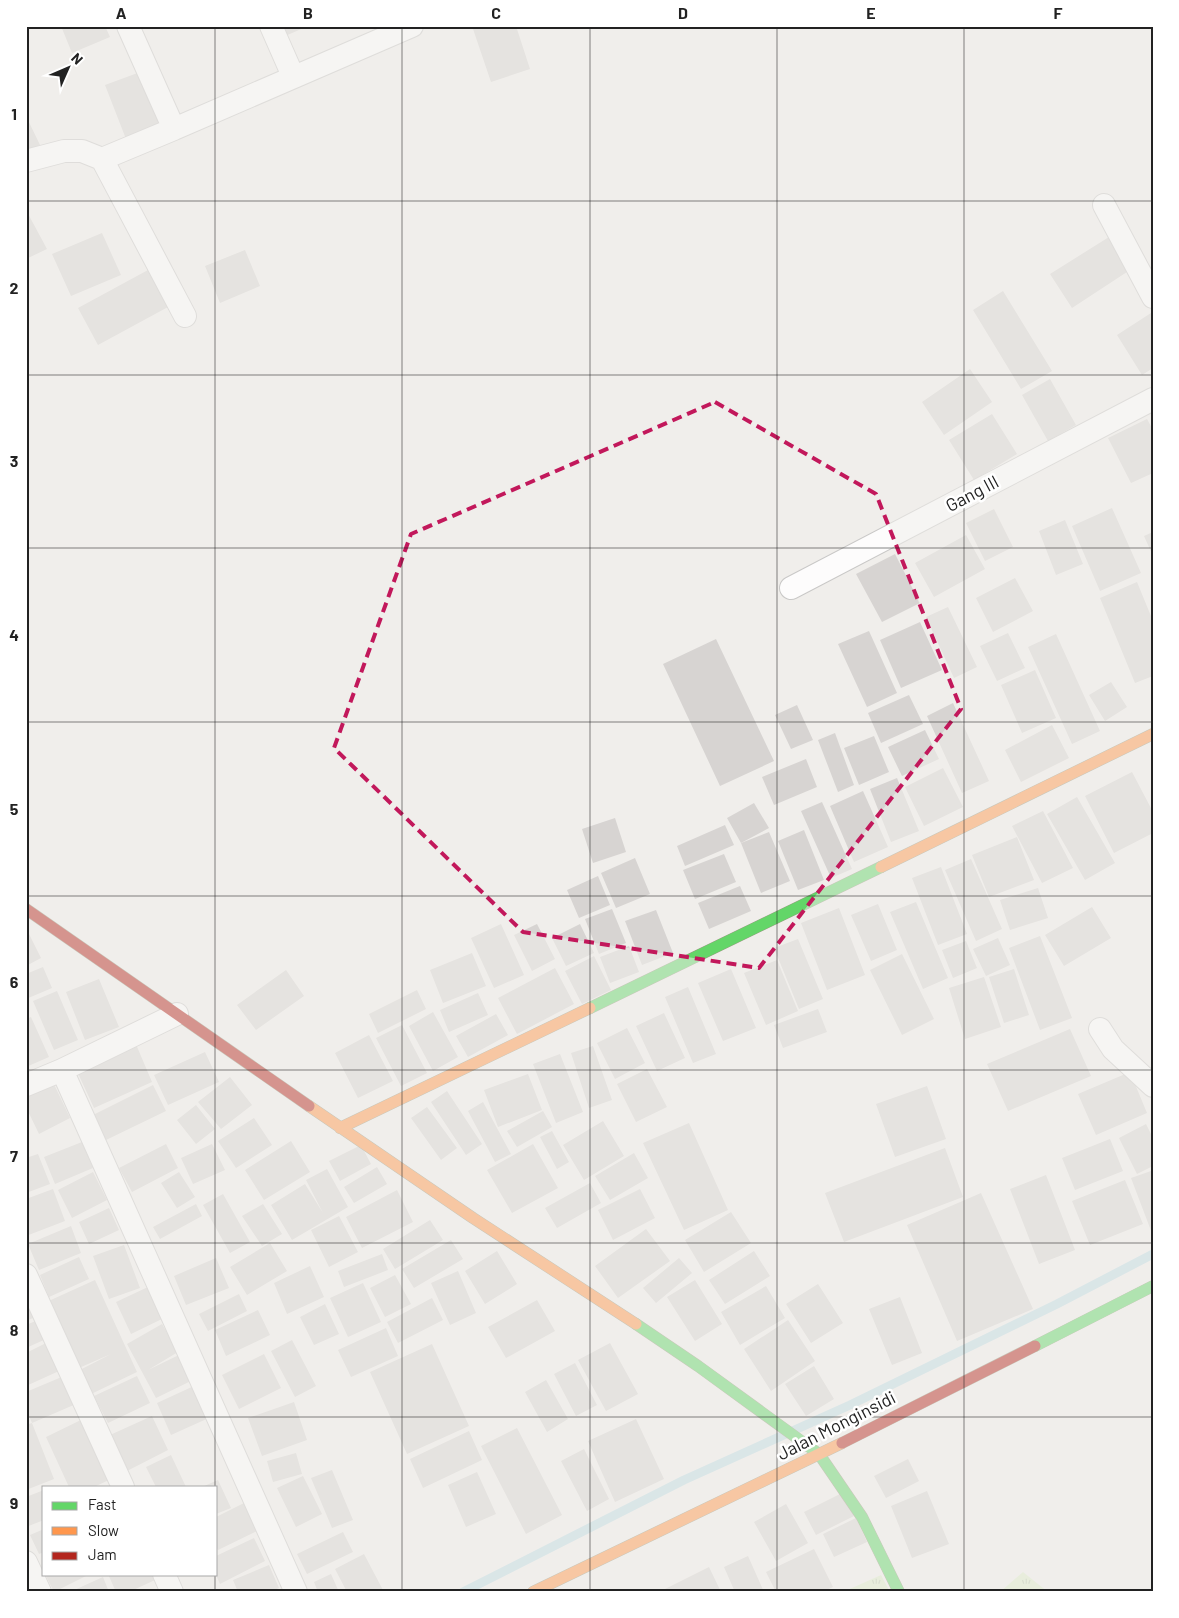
<svg xmlns="http://www.w3.org/2000/svg" width="1179" height="1618" viewBox="0 0 1179 1618" font-family="Barlow,sans-serif">
<defs>
<pattern id="grass-tufts" width="24" height="20" patternUnits="userSpaceOnUse" patternTransform="scale(1.25)"><rect width="24" height="20" fill="#ddeccb"/><path d="M3 7l-1-3M5 7V3M7 7l1-3M15 17l-1-3M17 17v-4M19 17l1-3" fill="none" stroke="#bdcaae"/></pattern>
</defs>
<rect width="100%" height="100%" fill="#f0eeeb"/>
<path fill="url(#grass-tufts)" d="M1023 1572 1048 1592H1000Z
M881 1575 890 1592H843Z"/>
<g fill="none" stroke-linecap="round" stroke-linejoin="round">
<path stroke="#bfdbe3" stroke-width="9" d="M463 1592 684 1480 850 1405 1057 1304 1153 1254"/>
</g>
<path fill="#d7d4d2" d="M61 26H105L110 37 72 53Z
M279 26H308L283 37Z
M472 26H516L530 69 491 82Z
M143 71 163 124 126 139 105 85Z
M26 116 40 145 26 151Z
M26 210 47 249 26 259Z
M102 233 121 275 71 296 52 254Z
M1109 237 1130 270 1072 308 1050 274Z
M245 250 260 286 220 303 205 266Z
M148 270 168 307 98 345 78 308Z
M1003 291 1052 371 1021 389 973 310Z
M1151 313 1153 316V368L1142 375 1117 335Z
M970 369 992 402 944 435 922 402Z
M1050 379 1076 425 1048 441 1022 395Z
M992 414 1017 454 974 480 949 440Z
M1147 419 1153 430V473L1131 483 1108 438Z
M1112 508 1141 573 1100 591 1072 526Z
M994 509 1013 547 985 561 966 523Z
M1065 520 1083 564 1056 575 1039 531Z
M1153 532V556L1144 536Z
M966 535 985 569 934 597 915 563Z
M895 554 920 603 882 622 856 574Z
M1015 578 1033 611 993 632 976 598Z
M1137 582 1153 621V676L1135 683 1100 598Z
M948 607 977 667 954 678 926 617Z
M920 622 942 670 901 688 880 640Z
M869 631 897 693 867 707 838 644Z
M1008 633 1025 668 997 681 980 646Z
M1056 634 1100 731 1072 744 1028 647Z
M716 639 774 761 720 786 663 664Z
M1035 670 1056 718 1022 733 1001 685Z
M1111 682 1127 707 1105 721 1089 695Z
M909 695 923 724 881 743 868 713Z
M953 703 989 781 962 793 927 716Z
M797 705 813 740 791 749 775 715Z
M1052 725 1069 758 1021 782 1005 750Z
M925 730 939 759 902 776 888 747Z
M835 733 854 785 838 792 818 740Z
M874 736 889 772 859 785 844 748Z
M806 759 817 787 774 805 762 777Z
M943 768 963 807 924 826 905 787Z
M1132 772 1153 812V833L1114 853 1085 796Z
M897 778 919 831 891 842 870 789Z
M863 791 888 847 854 862 830 806Z
M1077 797 1115 863 1085 880 1047 814Z
M822 802 852 869 831 878 801 811Z
M754 803 769 828 741 843 727 818Z
M1043 811 1073 868 1042 883 1012 826Z
M615 818 626 852 593 863 582 829Z
M725 825 734 845 685 866 677 846Z
M804 830 824 880 798 890 778 841Z
M769 832 790 881 761 893 741 843Z
M1017 837 1034 880 989 897 972 855Z
M724 854 736 882 695 899 683 870Z
M635 858 650 894 616 908 601 873Z
M971 859 1002 929 976 941 945 870Z
M941 867 967 934 938 945 912 878Z
M598 876 610 905 579 918 567 890Z
M740 886 751 911 709 929 698 903Z
M1038 888 1048 918 1010 930 1000 900Z
M916 902 948 978 923 989 890 912Z
M878 904 897 950 871 961 851 915Z
M1092 907 1111 938 1064 966 1045 935Z
M839 908 865 975 827 990 801 923Z
M612 909 626 943 599 954 585 919Z
M656 910 673 953 642 965 625 921Z
M501 924 524 975 494 988 471 938Z
M537 924 555 959 532 971 514 935Z
M580 924 594 953 566 966 552 938Z
M26 928 41 958 26 966Z
M1040 936 1072 1018 1040 1030 1009 948Z
M998 938 1010 965 986 976 973 949Z
M798 939 823 999 799 1009 774 948Z
M966 941 977 968 953 978 942 950Z
M629 946 639 972 610 983 600 957Z
M472 953 486 986 443 1003 430 970Z
M902 954 934 1019 902 1035 870 970Z
M594 956 611 990 582 1004 565 971Z
M777 960 798 1011 766 1025 744 973Z
M43 967 52 988 26 999V974Z
M555 968 574 1004 517 1034 498 998Z
M731 969 756 1028 723 1041 698 983Z
M1014 969 1029 1015 1004 1023 989 977Z
M286 970 304 996 256 1030 237 1005Z
M984 977 1001 1027 965 1039 949 988Z
M99 979 119 1027 85 1040 66 992Z
M688 987 716 1054 693 1063 665 997Z
M417 990 426 1009 378 1033 369 1014Z
M57 991 78 1040 54 1050 33 1001Z
M478 993 488 1015 449 1032 440 1010Z
M818 1009 827 1032 783 1048 774 1025Z
M433 1012 458 1057 433 1071 409 1026Z
M664 1013 685 1058 657 1071 636 1026Z
M496 1014 508 1035 468 1057 456 1036Z
M31 1017 49 1057 26 1067V1019Z
M402 1025 427 1073 401 1086 376 1038Z
M627 1028 645 1063 615 1079 597 1043Z
M1070 1029 1091 1076 1008 1111 987 1064Z
M369 1035 393 1081 358 1098 335 1053Z
M135 1042 152 1082 94 1108 76 1069Z
M593 1046 612 1100 589 1108 571 1053Z
M205 1052 219 1082 168 1105 154 1075Z
M560 1054 583 1112 556 1123 533 1064Z
M647 1069 667 1107 636 1122 617 1084Z
M1130 1072 1147 1113 1096 1135 1078 1094Z
M528 1074 542 1110 498 1127 484 1090Z
M230 1077 252 1105 221 1129 198 1102Z
M52 1080 70 1118 39 1134 26 1107V1092Z
M153 1085 166 1111 106 1140 93 1115Z
M927 1086 946 1139 895 1157 876 1104Z
M447 1091 482 1144 466 1155 431 1102Z
M483 1102 511 1154 495 1162 468 1111Z
M196 1105 215 1129 196 1144 177 1120Z
M427 1107 457 1148 441 1160 411 1118Z
M543 1111 552 1127 517 1147 507 1131Z
M254 1118 272 1145 236 1168 218 1141Z
M603 1121 624 1156 584 1180 563 1145Z
M689 1123 728 1210 684 1230 643 1143Z
M1146 1124 1153 1138V1166L1137 1174 1119 1138Z
M552 1131 569 1162 557 1169 540 1137Z
M1110 1139 1123 1171 1075 1190 1062 1158Z
M291 1141 310 1172 264 1200 245 1170Z
M82 1142 93 1168 55 1184 44 1157Z
M166 1144 178 1168 132 1192 119 1168Z
M212 1144 225 1170 193 1184 181 1158Z
M533 1144 558 1188 512 1213 487 1170Z
M361 1145 371 1164 340 1181 329 1161Z
M945 1148 963 1197 844 1242 825 1193Z
M634 1153 648 1178 610 1200 595 1176Z
M38 1154 50 1184 26 1193V1158Z
M377 1167 387 1184 354 1203 344 1187Z
M327 1169 348 1207 292 1240 271 1205 305 1184 323 1213 306 1180Z
M1151 1171 1153 1175V1236L1131 1178Z
M93 1172 107 1200 72 1218 58 1190Z
M179 1172 195 1197 177 1208 161 1183Z
M1046 1175 1075 1250 1039 1264 1010 1189Z
M1125 1180 1143 1224 1090 1245 1072 1201Z
M590 1183 601 1203 557 1228 545 1208Z
M53 1189 65 1221 26 1236V1199Z
M640 1189 655 1218 613 1240 598 1210Z
M397 1190 413 1222 362 1248 346 1217Z
M981 1193 1033 1309 957 1341 907 1225Z
M223 1194 250 1242 230 1253 203 1205Z
M196 1204 202 1216 160 1239 153 1227Z
M263 1204 282 1234 262 1246 242 1216Z
M109 1208 119 1230 89 1244 79 1222Z
M731 1212 751 1243 704 1272 685 1240Z
M339 1216 358 1252 329 1267 311 1230Z
M430 1220 443 1240 395 1269 383 1249Z
M71 1226 81 1253 39 1270 28 1244Z
M646 1229 670 1261 618 1298 595 1266Z
M451 1240 463 1259 414 1288 402 1269Z
M270 1243 287 1271 247 1295 230 1267Z
M124 1245 140 1288 109 1299 93 1256Z
M497 1251 517 1284 485 1304 465 1271Z
M754 1251 770 1276 725 1304 709 1280Z
M382 1254 388 1270 344 1287 338 1271Z
M79 1257 89 1279 49 1297 40 1275Z
M216 1258 229 1288 186 1305 174 1276Z
M679 1258 692 1273 656 1303 643 1288Z
M310 1266 324 1297 287 1314 274 1283Z
M458 1271 476 1313 450 1325 431 1283Z
M395 1275 411 1304 385 1317 370 1288Z
M95 1280 137 1372 89 1395 78 1371 111 1354 72 1371 42 1304Z
M695 1280 722 1324 695 1341 667 1297Z
M26 1283 40 1315 26 1321Z
M363 1283 381 1322 348 1337 330 1298Z
M818 1284 843 1323 811 1343 786 1304Z
M766 1286 785 1318 740 1345 721 1312Z
M148 1287 164 1318 131 1334 116 1302Z
M239 1294 247 1311 208 1331 199 1314Z
M900 1297 922 1353 892 1365 869 1309Z
M432 1298 443 1320 398 1343 387 1322Z
M537 1300 555 1331 506 1358 488 1327Z
M325 1304 339 1334 314 1345 300 1317Z
M258 1310 270 1335 226 1356 215 1330Z
M38 1320 46 1339 26 1348V1325Z
M788 1320 815 1361 771 1391 744 1349Z
M162 1324 178 1352 148 1370 181 1354 193 1380 156 1398 127 1344Z
M386 1328 398 1356 351 1377 338 1350Z
M292 1340 316 1386 295 1397 271 1351Z
M46 1343 59 1371 26 1386V1353Z
M610 1343 638 1394 606 1411 578 1360Z
M432 1344 469 1426 407 1454 370 1372Z
M264 1354 281 1388 239 1409 222 1375Z
M575 1363 597 1405 576 1416 554 1374Z
M814 1366 834 1399 806 1416 785 1384Z
M64 1376 76 1404 32 1423 26 1409V1392Z
M137 1376 150 1403 108 1423 94 1396Z
M546 1380 568 1419 547 1432 525 1392Z
M196 1385 211 1417 171 1435 157 1403Z
M294 1402 307 1440 262 1456 248 1418Z
M152 1416 168 1450 127 1471 110 1435Z
M83 1419 111 1479 94 1487H69L46 1437Z
M636 1419 664 1479 615 1502 588 1441Z
M32 1423 54 1479 26 1490V1425Z
M517 1428 562 1515 526 1534 481 1446Z
M469 1431 482 1460 423 1488 410 1459Z
M584 1449 609 1499 587 1511 561 1461Z
M296 1453 302 1474 273 1482 267 1461Z
M171 1455 186 1487H156L146 1467Z
M908 1459 919 1481 886 1498 874 1476Z
M332 1470 353 1520 332 1528 311 1478Z
M477 1472 496 1514 466 1527 448 1485Z
M303 1476 322 1514 296 1527 277 1488Z
M218 1480 231 1508 216 1514V1487H202Z
M44 1490V1520L26 1527V1497Z
M927 1491 949 1544 912 1558 891 1506Z
M842 1493 854 1516 816 1535 804 1512Z
M246 1502 259 1530 218 1550 216 1546V1517Z
M786 1504 808 1543 776 1561 754 1522Z
M856 1518 867 1542 834 1557 823 1534Z
M44 1529V1552L39 1554 30 1535Z
M343 1532 353 1552 307 1574 297 1554Z
M254 1538 265 1561 220 1584 216 1575V1556Z
M814 1549 833 1587 822 1592H776L766 1572Z
M364 1554 384 1592H347L335 1569Z
M748 1556 764 1592H735L724 1567Z
M269 1565 279 1588 270 1592H238L233 1580Z
M709 1567 721 1592H659Z
M45 1574H90L54 1592Z
M108 1574H152L155 1580 129 1592H116Z
M331 1574 339 1592H318L314 1582Z
M103 1577 109 1592H70Z"/>
<g fill="none" stroke-linecap="round" stroke-linejoin="round">
<defs>
<path id="street" d="M271 26 293 76
M174 129 412 26
M102 159 185 316
M26 161 64 151H82L102 159 174 129 128 26
M1104 205 1153 297
M791 588 1153 399
M1100 1029 1113 1049 1153 1086
M62 1070 296 1592
M26 1085 62 1070 177 1014
M26 1275 123 1487
M26 1562 40 1592
M164 1574 172 1592"/>
<path id="fast" d="M590 1008 881 867
M636 1324 698 1366 819 1454 862 1517 899 1592
M1035 1346 1153 1286"/>
<path id="slow" d="M881 867 1153 734
M309 1106 473 1218 636 1324
M340 1128 590 1008
M533 1592 842 1443"/>
<path id="jam" d="M26 909 309 1106
M842 1443 1035 1346"/>
</defs>
<use href="#street" stroke="#c9c8c7" stroke-width="24"/>
<use href="#fast" stroke="#999a82" stroke-width="12"/>
<use href="#slow" stroke="#999a82" stroke-width="12"/>
<use href="#jam" stroke="#999a82" stroke-width="12"/>
<use href="#street" stroke="#fdfcfc" stroke-width="22"/>
<use href="#fast" stroke="#63d668" stroke-width="11"/>
<use href="#slow" stroke="#ff974d" stroke-width="11"/>
<use href="#jam" stroke="#b3261e" stroke-width="11"/>
</g>
<path d="M0 0H1179V1618H0ZM715 402 876 494 961 709 759 968 523 932 334 748 411 534Z" fill="#f0eeeb" fill-opacity=".55" fill-rule="evenodd"/>
<path fill="none" stroke="#c2185b" stroke-width="4" stroke-dasharray="10 6" stroke-linejoin="round" d="M715 402 876 494 961 709 759 968 523 932 334 748 411 534Z"/>
<path fill="none" stroke="#222" stroke-width="1" stroke-opacity="0.55" d="M215 26V1487M402 26V1592M590 26V1592M777 26V1592M964 26V1592M26 201H1153M26 375H1153M26 548H1153M26 722H1153M26 896H1153M26 1070H1153M26 1243H1153M26 1417H1153M215 1574V1592"/>
<g text-anchor="middle" dominant-baseline="central" stroke-width="5" stroke-linejoin="round" paint-order="stroke">
<g font-size="18" fill="#222" stroke="#fff">
<text transform="translate(972 493) rotate(-28)">Gang III</text>
<text transform="translate(836 1425) rotate(-27)">Jalan Monginsidi</text>
</g>
</g>
<rect width="1179" height="1618" fill="none" stroke="#ffffff" stroke-width="55"/>
<rect x="42" y="1486" width="175" height="90" fill="#ffffff" stroke="#a7a7a7"/>
<rect x="52" y="1502" width="25" height="8" fill="#63d668" stroke="#a7a7a7"/>
<text x="88" y="1510" font-size="15" fill="#222222">Fast</text>
<rect x="52" y="1527" width="25" height="8" fill="#ff974d" stroke="#a7a7a7"/>
<text x="88" y="1536" font-size="15" fill="#222222">Slow</text>
<rect x="52" y="1552" width="25" height="8" fill="#b3261e" stroke="#a7a7a7"/>
<text x="88" y="1560" font-size="15" fill="#222222">Jam</text>
<g transform="translate(68 68) rotate(45)" stroke="#ffffff" stroke-width="4" paint-order="stroke">
<path d="M0-4L9 19L0 12L-9 19Z" fill="#222222"/>
<text y="-8" font-size="14" font-weight="bold" text-anchor="middle" fill="#222222">N</text>
</g>
<rect x="28" y="28" width="1124" height="1562" fill="none" stroke="#222" stroke-width="2"/>
<g font-size="16" text-anchor="middle" font-weight="bold" fill="#222">
<text x="121" y="19">A</text>
<text x="308" y="19">B</text>
<text x="496" y="19">C</text>
<text x="683" y="19">D</text>
<text x="871" y="19">E</text>
<text x="1058" y="19">F</text>
<text x="14" y="120">1</text>
<text x="14" y="294">2</text>
<text x="14" y="467">3</text>
<text x="14" y="641">4</text>
<text x="14" y="815">5</text>
<text x="14" y="988">6</text>
<text x="14" y="1162">7</text>
<text x="14" y="1336">8</text>
<text x="14" y="1509">9</text>
</g>
</svg>
